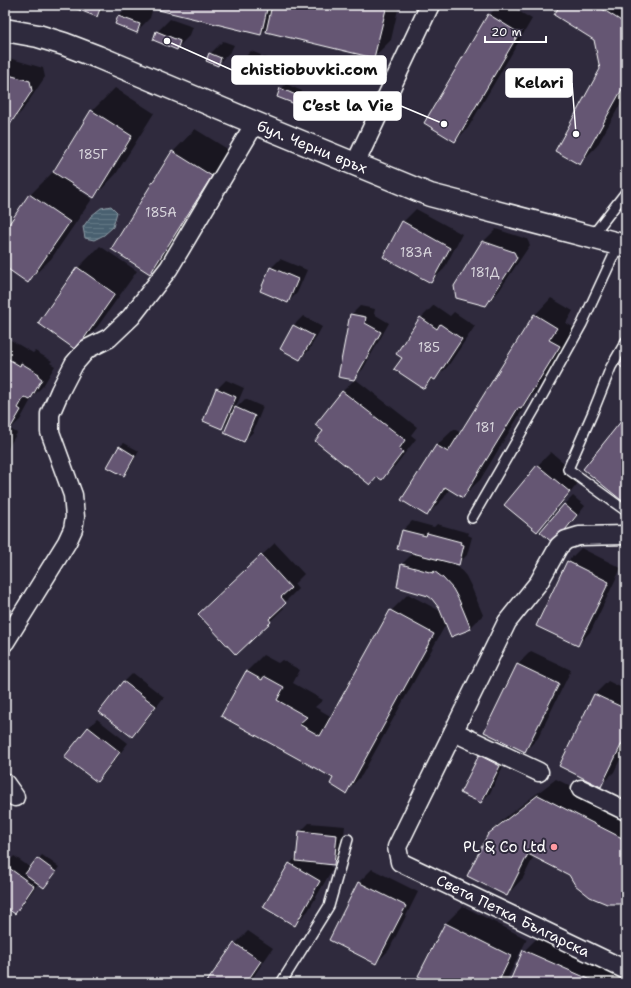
<svg xmlns="http://www.w3.org/2000/svg" width="631" height="988" viewBox="0 0 631 988" font-family="'Shantell Sans',sans-serif">
<defs>
<pattern id="water-rules" width="6" height="5" patternUnits="userSpaceOnUse"><rect width="6" height="5" fill="#486170"/><path d="M0 2.5h6" fill="none" stroke="#637985"/></pattern>
</defs>
<rect width="100%" height="100%" fill="#2f2a3d"/>
<filter id="ink" filterUnits="userSpaceOnUse"><feTurbulence type="fractalNoise" baseFrequency=".025" numOctaves="2"/><feDisplacementMap in="SourceGraphic" scale="8" xChannelSelector="R" yChannelSelector="G"/><feConvolveMatrix kernelMatrix="1 2 1 2 8 2 1 2 1" color-interpolation-filters="sRGB"/></filter>
<g filter="url(#ink)">
<path fill="url(#water-rules)" stroke="#91a0a9" d="M111 206 117 212 113 227 104 235 94 240 85 238 83 227 91 216 101 208Z"/>
<path fill="#0007" d="M74 5H108L97 16Z
M130 5H138L152 11 150 18 136 32 119 16Z
M142 5H399L391 40 374 57 268 27 261 34Z
M499 5H508L532 19 468 128 455 141 489 15Z
M561 5H626V94L597 146 580 163 601 69 595 39Z
M170 19 193 27 190 35 177 48 157 32Z
M223 41 234 45 231 51 218 64 210 54Z
M251 51 261 55 259 62 264 57 274 60 271 67 258 81 251 70 246 75 238 64Z
M5 57 43 68 45 77 22 111 9 124 5 122Z
M286 84 302 91 299 99 294 103 281 89Z
M115 88 154 113 116 174 94 197 71 182 70 184 92 199 51 259 28 281 5 266V232L30 195 53 172 54 173 92 111Z
M195 129 234 153 173 250 150 273 173 152Z
M416 209 462 234 444 269 430 282 403 222Z
M496 229 527 239 530 245 499 291 486 305 483 242Z
M100 246 137 271 98 326 76 349 78 268Z
M280 259 307 270 297 293 288 302 271 268Z
M551 298 573 311 566 323 576 329 537 391 529 399 480 480 463 496 450 488 444 498 427 515 403 500 437 445 454 429 461 433 535 315Z
M434 305 450 316 454 312 475 326 448 366 435 379 433 378 424 388 403 358 421 318Z
M360 306 375 309 374 314 389 323 363 369 354 378 417 427 411 435 416 439 395 466 381 479 324 431 342 392 355 379 339 376 351 315Z
M303 316 322 327 309 350 300 359 281 348 294 325Z
M9 339 33 353 35 351 52 361 50 363 55 366 43 386 33 396 20 420 10 429 17 433 5 453V343Z
M226 380 244 388 235 409 245 399 263 407 253 432 244 441 232 418 222 428 217 389Z
M124 443 139 451 128 471 124 475 119 447Z
M551 452 582 478 550 518 537 531 505 504 538 465Z
M573 496 585 506 563 534 564 505Z
M412 521 434 527 437 524 469 533 468 535 472 537 467 555 458 564 455 563 466 576 471 586 483 615 470 628 446 624 362 775 346 792 246 672 263 655 278 663 282 660 300 670 293 683 323 700 315 707 332 717 391 611 408 594 442 612 440 607 429 595 399 586 402 564 414 552 398 548 403 530Z
M275 543 304 574 294 584 298 589 282 605 284 608 236 653 213 601Z
M581 548 621 568 591 631 578 645 567 562Z
M531 651 571 670 538 738 525 751 485 732 518 664Z
M133 673 164 697 141 727 132 736 124 682Z
M608 681 626 690V747L614 772 601 785 560 766 595 694Z
M97 719 128 743 106 772 97 781 88 728Z
M489 747 508 757 490 793 481 802 480 756Z
M556 779 626 814V897L570 874 534 856 523 878 507 895 489 834 506 817Z
M309 823 345 826 342 855 333 863 323 862 333 868 308 911 294 925 290 864 297 856 300 832Z
M42 855 59 867 48 882H39L23 904 15 912 5 905V866L14 856 31 868Z
M372 869 418 892 389 950 376 963 330 939 359 882Z
M463 906 527 939 505 983H430L446 923Z
M248 931 273 948 249 983H208L235 944Z
M537 938 626 976V983H517L524 951Z"/>
<path fill="#655773" stroke="#fff" d="M73 5H90L100 9 97 17 72 7Z
M138 5H268L261 35Z
M272 5H387L374 58 266 32Z
M560 5H596L626 24V82L580 165 555 151 600 69 594 40 554 15Z
M488 14 519 33 455 142 424 123Z
M118 16 140 24 137 33 115 24Z
M156 31 180 41 177 50 153 40Z
M209 53 221 58 218 66 206 61Z
M5 74 30 81 32 91 9 126 5 123Z
M280 88 298 96 295 104 277 97Z
M91 110 132 136 94 198 53 172Z
M172 151 212 176 150 274 111 249Z
M29 194 70 222 28 283 5 267V230Z
M402 221 450 248 431 283 383 257Z
M482 241 514 252 517 258 486 306 456 298 454 286Z
M77 267 115 294 76 350 38 323Z
M270 267 298 279 288 303 260 291Z
M350 314 366 317 365 323 381 332 354 380 338 377Z
M534 314 557 328 549 340 560 346 521 409 518 408 463 498 445 487 427 516 401 500 436 445 448 452Z
M420 317 437 329 440 324 462 339 435 380 431 378 424 389 394 369 402 358 396 354Z
M293 325 314 336 300 360 280 349Z
M5 357 20 366 21 363 39 374 38 376 42 379 30 400 24 397 18 408 21 410 7 434 5 433Z
M626 357V371L619 365Z
M216 388 236 397 222 429 203 421Z
M342 391 405 440 399 449 403 452 382 480 377 477 370 485 315 441 323 431 315 425Z
M235 407 255 416 244 442 224 433Z
M626 415V504L583 469Z
M119 446 135 456 124 476 107 467Z
M537 465 570 492 537 532 504 505Z
M564 504 577 515 554 544 540 532Z
M402 530 426 536 427 533 461 542 460 544 464 545 459 565 397 549Z
M261 555 291 588 281 597 286 603 269 619 271 622 236 655 198 614Z
M567 561 609 582 578 646 536 626Z
M401 564 433 573 434 571 443 578 453 589 459 600 471 629 451 637 439 608 432 599 428 596 397 587Z
M390 610 434 634 346 794 330 784 333 778 221 716 246 671 262 680 264 676 284 687 277 700 307 717 299 724 320 736Z
M517 664 559 684 525 752 484 732Z
M123 681 156 706 132 737 99 712Z
M594 694 626 709V735L601 787 559 766Z
M88 727 120 752 97 782 64 757Z
M479 755 500 766 481 803 460 793Z
M538 795 626 840V877L625 880 626 883V898L620 904H607L590 897 575 885 569 875 528 854 507 896 467 876 488 834Z
M299 831 337 835 334 865 296 861Z
M37 858 56 872 44 888 25 874Z
M289 863 320 881 295 926 263 907Z
M5 865 34 886 15 914 5 907Z
M358 882 406 906 376 964 329 940Z
M445 923 511 956 498 983H429V982L418 976Z
M234 943 261 961 246 983H206Z
M523 950 598 983H514L510 981Z"/>
<g fill="none" stroke-linecap="round" stroke-linejoin="round">
<defs>
<path id="service" d="M592 236 626 192
M626 341 611 367 593 412 568 469 626 511
M472 518 536 407 582 324 619 244
M281 983 329 906 348 839"/>
<path id="minor" d="M355 164 430 5
M626 535 579 536 566 540 559 546 539 582 507 622 397 847 400 862 626 970
M5 642 67 542 73 529 75 517 73 495 50 432V414L60 391 74 364 87 349 109 338 131 317 169 268 255 123
M454 732 539 772
M5 783 15 797
M581 789 626 811"/>
<path id="secondary" d="M5 30 38 36 64 44 98 57 255 123 430 195 626 246"/>
</defs>
<use href="#service" stroke="#fff" stroke-width="12"/>
<use href="#minor" stroke="#fff" stroke-width="21"/>
<use href="#secondary" stroke="#fff" stroke-width="25"/>
<use href="#service" stroke="#2f2a3d" stroke-width="9"/>
<use href="#minor" stroke="#2f2a3d" stroke-width="18"/>
<use href="#secondary" stroke="#2f2a3d" stroke-width="22"/>
</g>
</g>
<circle fill="#ff9aa2" stroke="#2f2a3d" stroke-width="1.5" cx="554" cy="847" r="4"/>
<g text-anchor="middle" dominant-baseline="central" stroke-width="4" stroke-linejoin="round" paint-order="stroke">
<g font-size="13" fill="#d8d5dc">
<text x="93" y="154">185Г</text>
<text x="161" y="212">185А</text>
<text x="416" y="252">183А</text>
<text x="485" y="272">181Д</text>
<text x="429" y="347">185</text>
<text x="485" y="427">181</text>
</g>
<g font-size="15" fill="#fff" stroke="#2f2a3d">
<text transform="translate(312 147) rotate(22)">бул. Черни връх</text>
<text transform="translate(513 916) rotate(26)">Света Петка Българска</text>
</g>
<g font-size="15" fill="#fff" stroke="#2f2a3d" text-anchor="end">
<text x="546" y="847">PL &amp; Co Ltd</text>
</g>
</g>
<path fill="none" stroke="#fff" stroke-width="1.5" d="M167 41L232 70M576 134L572 83M444 124L401 106"/>
<g fill="#fff" stroke="#2f2a3d" stroke-width="1.5">
<circle cx="167" cy="41" r="4"/>
<circle cx="576" cy="134" r="4"/>
<circle cx="444" cy="124" r="4"/>
</g>
<g fill="#fff" stroke="#fff" stroke-width="1.5">
<rect x="232" y="56" width="154" height="28" rx="4"/>
<rect x="506" y="69" width="66" height="28" rx="4"/>
<rect x="294" y="92" width="107" height="28" rx="4"/>
</g>
<g font-size="16" text-anchor="middle" font-weight="bold" fill="#111">
<text x="309" y="75">chistiobuvki.com</text>
<text x="539" y="88">Kelari</text>
<text x="348" y="111">C’est la Vie</text>
</g>
<rect width="631" height="988" fill="none" stroke="#2f2a3d" stroke-width="20"/>
<rect x="10" y="10" width="611" height="968" fill="none" stroke="#fff" stroke-width="1.5" filter="url(#ink)"/>
<path d="M485 36v6h61v-6" fill="none" stroke="#ffffff" stroke-width="2"/>
<text x="491" y="36" font-size="12" fill="#ffffff" stroke="#2f2a3d" stroke-width="3" paint-order="stroke">20 m</text>
</svg>
